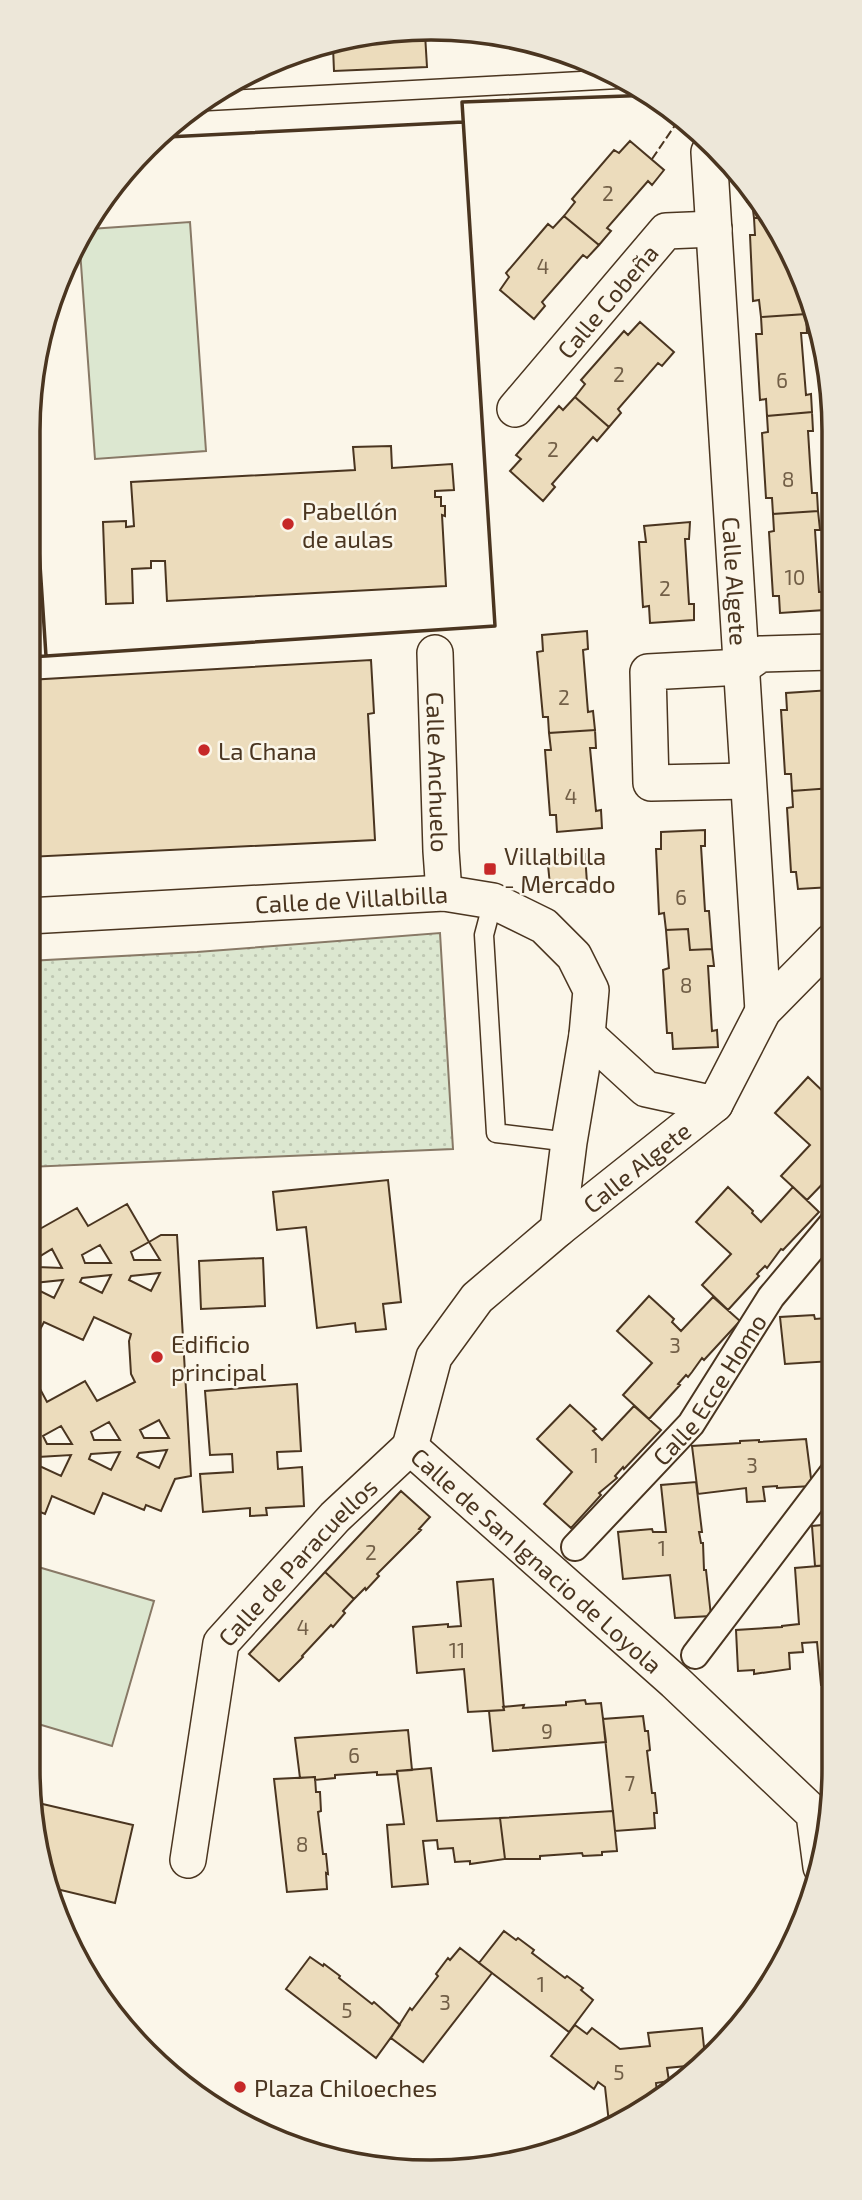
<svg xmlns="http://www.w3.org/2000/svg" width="862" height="2200" viewBox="0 0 862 2200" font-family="'Exo 2',sans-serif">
<defs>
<pattern id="grass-dots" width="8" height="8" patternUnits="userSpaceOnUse" patternTransform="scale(1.75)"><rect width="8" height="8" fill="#dce7d0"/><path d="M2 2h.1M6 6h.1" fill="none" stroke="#bec7b2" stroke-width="1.8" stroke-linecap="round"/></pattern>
</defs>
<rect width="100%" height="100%" fill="#fbf6e9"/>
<path fill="url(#grass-dots)" stroke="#887966" stroke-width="2" d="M440 933 453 1149 28 1167V961L197 952Z"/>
<path fill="#dce7d0" stroke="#887966" stroke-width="2" d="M190 222 206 451 95 459 80 250 90 229Z
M28 1564 154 1601 112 1746 28 1721Z"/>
<path fill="#ecdcbc" stroke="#4a3520" stroke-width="2" fill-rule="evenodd" d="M379 31 425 34 427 67 334 71 333 47Z
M630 141 664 170 652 185 648 181 607 228 611 231 599 245 564 216 575 202 572 199 614 150 619 153Z
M746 185 767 218H754L752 202H747Z
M564 216 599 245 587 258 583 255 542 302 545 306 534 319 500 290 509 277 506 273 548 224 553 228Z
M754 218H767L798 268 800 296H804L806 314 761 317 759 300 753 301 750 235H755Z
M806 314 807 333H801L806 395 811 394 812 412 767 416 766 399 760 400 756 334H762L761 317Z
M640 322 674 352 662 366 658 363 618 409 621 413 609 427 575 397 585 384 581 380 624 331 628 335Z
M575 397 609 427 597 441 593 437 552 484 555 487 543 501 510 471 521 459 516 455 559 406 563 410Z
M812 412 813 431H808L810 463 812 493H817L818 511 773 514 772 498H766L762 433 768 432 767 416Z
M391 446 392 468 452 464 454 490 435 491V497H441V506H445V516L442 515 446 586 167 601 165 561H151V568L132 569 133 603 106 604 103 522 126 521V527L134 526 131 482 355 470 353 447Z
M818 511 820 530H815L819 592H824L825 610 780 613 779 596H773L769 532 774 531 773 514Z
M690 522 689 539H685L689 604H694V620L650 623 649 606 643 607 639 542H646L644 526Z
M587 631 588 649 583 650 588 712 593 711 595 730 549 733 548 717H543L537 652 543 651 542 635Z
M371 660 374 713 368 714 375 840 28 857V784L40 783 36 717H28V680Z
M831 690V707H826L832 788 792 791 791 774H785L781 710H787L786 693Z
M595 730 596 748H590L596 811 601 810 602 828 557 832 556 815H550L545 750H551L549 733Z
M832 788V887L798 889 796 872H791L787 808 793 807 792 791Z
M705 830V846H701L705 911H709L712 949 690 950 688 929 666 930 664 913 659 914 656 849H661V832Z
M585 854 587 883 550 885 547 855Z
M688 929 690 950 712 949 714 966H708L712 1031 717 1030 718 1047 673 1049 672 1033H667L663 970 669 968 666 930Z
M808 1077 832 1100 831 1104 832 1105V1174L807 1200 781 1176 810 1145 775 1113Z
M388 1180 401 1302 383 1304 386 1329 356 1332 355 1323 317 1328 306 1227 277 1230 273 1192Z
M728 1187 753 1211 752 1213 761 1222 793 1187 819 1212 783 1250 781 1249 767 1268 765 1266 757 1274 759 1276 728 1310 702 1285 731 1254 696 1222Z
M127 1204 149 1242 161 1235H177L191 1476 175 1479 161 1511 146 1505 144 1510 103 1493 94 1514 52 1496 45 1514 28 1507V1390L38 1385 47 1402 85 1381 97 1401 135 1382 131 1374 129 1341 131 1334 94 1317 83 1340 44 1322 34 1341 28 1338V1212L38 1230 77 1208 88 1226ZM149 1242 160 1260H134L131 1252ZM100 1245 111 1263H85L82 1255ZM52 1249 62 1268 37 1267 34 1260ZM160 1273 151 1291 129 1280 131 1276ZM111 1275 102 1293 80 1282 82 1278ZM63 1280 54 1298 32 1287 34 1283ZM159 1420 169 1438H144L140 1430ZM109 1422 120 1440H94L91 1432ZM61 1426 72 1444H47L43 1436ZM167 1450 159 1468 137 1457 139 1453ZM120 1452 111 1470 89 1459 91 1454ZM71 1455 61 1476 35 1464 38 1457Z
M263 1258 265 1306 201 1309 199 1261Z
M833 1270V1367L832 1361 785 1364 780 1317 814 1315 815 1319 827 1318 823 1271Z
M649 1296 674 1319 672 1322 681 1331 713 1297 740 1321 704 1360 702 1358 692 1372 688 1377 686 1375 678 1384 680 1385 649 1419 623 1395 652 1363 617 1331Z
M297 1384 301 1451 277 1452 278 1469 302 1467 304 1506 266 1508 267 1515 250 1516V1508L203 1512 200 1474 233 1472 232 1454 210 1455 205 1391Z
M570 1405 596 1429 593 1431 602 1440 634 1406 661 1430 624 1469 623 1467 615 1476 617 1478 599 1493 601 1495 571 1528 544 1504 572 1472 537 1439Z
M806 1439 812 1486 777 1488V1486L763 1487 765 1501 747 1502 746 1488 698 1494 692 1446 740 1443V1441L759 1440V1442Z
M696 1482 702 1532H699L701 1543H703L704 1570H706L711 1616 675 1618 670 1575 623 1579 618 1532 652 1529 653 1532H666L661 1485Z
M401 1491 430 1517 419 1529 421 1530 377 1574 379 1576 366 1590 365 1588 354 1599 325 1572Z
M833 1524V1569H830V1565L815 1566 812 1526Z
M830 1565 832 1623 834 1622V1684L821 1685 817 1642 802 1643 803 1652 789 1653 790 1669 754 1674V1670L738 1671 736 1630 782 1627V1626L799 1624 795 1568Z
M325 1572 354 1599 343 1611 345 1613 333 1627 331 1625 302 1656 303 1657 279 1681 249 1654Z
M493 1579 504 1710 468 1712 464 1669 417 1673 413 1627 448 1624V1627L461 1626 457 1582Z
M585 1700 586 1704 601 1703 606 1742 493 1751 489 1711 504 1710 503 1707 524 1705 523 1708 566 1705V1702Z
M643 1716 645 1731H648L650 1750 647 1751 652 1793H655L657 1813H654L655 1828 615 1831 603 1719Z
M408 1730 412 1770 397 1771V1774L377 1775V1772L335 1775V1778L315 1780V1777L300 1778 295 1738Z
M431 1768 437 1821 500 1818 505 1859 470 1864V1861L455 1862 453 1848 438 1849 437 1840 423 1841 428 1884 392 1887 387 1825 404 1824 397 1771Z
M315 1777 316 1792H320L321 1811 318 1812 323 1854H326L328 1874 326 1873 327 1889 287 1892 274 1779Z
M34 1802 133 1825 115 1903 48 1887Z
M613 1811 617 1851 602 1852V1855L583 1856 582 1853 540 1856V1859H505L500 1818Z
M504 1931 516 1940 518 1938 534 1950 532 1953 565 1978 567 1976 583 1988 581 1990 593 2000 569 2032 479 1963Z
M460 1948 492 1973 423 2062 391 2038 410 2008 412 2010 438 1976 436 1974 448 1958 450 1960Z
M310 1957 323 1966 324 1964 340 1976 339 1978 372 2004 374 2002 400 2025 376 2058 286 1989Z
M575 2025 587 2034 592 2028 620 2049 650 2046 648 2033 702 2028 705 2057 697 2065 667 2068 669 2081 656 2083 658 2101 655 2104 609 2123 605 2087 598 2082 594 2089 551 2056Z"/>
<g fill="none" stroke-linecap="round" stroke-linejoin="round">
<defs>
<path id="service" d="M208 101 618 79
M493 901 484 935 496 1133 569 1142"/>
<g id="pedestrian">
<path id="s1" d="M575 1547 691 1424 771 1297 833 1223"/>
<path d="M695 1655 833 1473"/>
</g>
<g id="minor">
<path id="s2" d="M709 152 763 1011"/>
<path id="s3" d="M515 409 666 231 714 229"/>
<path id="s4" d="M435 653 441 851 444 893"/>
<path d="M748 781 651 783 648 672 742 667 760 654 831 652"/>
<path id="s5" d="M28 916 444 893 493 901 544 926 574 956 591 990 587 1035 569 1142 558 1229 477 1298 434 1357 410 1447"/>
<path d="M587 1035 646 1089 715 1104 763 1011 832 941"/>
<path id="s6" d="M558 1229 715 1104"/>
<path id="s7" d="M410 1447 675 1682 814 1814 821 1867"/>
<path id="s8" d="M188 1860 221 1643 335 1517 410 1447"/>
</g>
</defs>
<use href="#service" stroke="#4a3520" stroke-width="21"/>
<use href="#pedestrian" stroke="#4a3520" stroke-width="30"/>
<use href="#minor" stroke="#4a3520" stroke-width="38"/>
<use href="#service" stroke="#fbf6e9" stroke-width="18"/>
<use href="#pedestrian" stroke="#fbf6e9" stroke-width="26"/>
<use href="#minor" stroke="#fbf6e9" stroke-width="35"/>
<path stroke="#4a3520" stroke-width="2" stroke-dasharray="9 3.5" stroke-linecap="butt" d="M652 159 680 118"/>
<path stroke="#4a3520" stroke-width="3.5" d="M167 137 463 122
M30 413 46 656 495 626 462 102 654 95
M28 657 46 656"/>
</g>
<g fill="#c62828" stroke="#fbf6e9" stroke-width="2.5">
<circle cx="288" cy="524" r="7"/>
<circle cx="204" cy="750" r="7"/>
<rect x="483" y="862" width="14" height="14" rx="3.5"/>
<circle cx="157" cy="1357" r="7"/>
<circle cx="240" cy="2087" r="7"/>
</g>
<g text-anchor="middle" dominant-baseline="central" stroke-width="5" stroke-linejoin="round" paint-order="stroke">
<g font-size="21" fill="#725f47">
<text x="608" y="192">2</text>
<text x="543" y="265">4</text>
<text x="619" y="373">2</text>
<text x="782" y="379">6</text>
<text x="553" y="448">2</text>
<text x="788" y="478">8</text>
<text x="795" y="576">10</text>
<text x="665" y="587">2</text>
<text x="564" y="696">2</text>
<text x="571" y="795">4</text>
<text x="681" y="896">6</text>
<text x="686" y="984">8</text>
<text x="675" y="1344">3</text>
<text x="595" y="1454">1</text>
<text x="752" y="1464">3</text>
<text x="662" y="1547">1</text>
<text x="371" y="1551">2</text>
<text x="303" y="1626">4</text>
<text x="457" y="1649">11</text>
<text x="547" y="1730">9</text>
<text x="354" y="1754">6</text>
<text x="630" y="1782">7</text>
<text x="302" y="1843">8</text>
<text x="541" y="1983">1</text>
<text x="445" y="2001">3</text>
<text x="347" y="2009">5</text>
<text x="619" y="2071">5</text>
</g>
<g font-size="24" fill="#4a3520" stroke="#fbf6e9">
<text stroke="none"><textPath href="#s3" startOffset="142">Calle Cobeña</textPath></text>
<text stroke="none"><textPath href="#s2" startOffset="430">Calle Algete</textPath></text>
<text stroke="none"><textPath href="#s4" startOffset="119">Calle Anchuelo</textPath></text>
<text stroke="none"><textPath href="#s5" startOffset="324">Calle de Villalbilla</textPath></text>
<text stroke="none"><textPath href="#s6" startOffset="100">Calle Algete</textPath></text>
<text stroke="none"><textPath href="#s1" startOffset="208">Calle Ecce Homo</textPath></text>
<text stroke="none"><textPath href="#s7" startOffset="170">Calle de San Ignacio de Loyola</textPath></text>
<text stroke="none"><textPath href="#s8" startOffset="331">Calle de Paracuellos</textPath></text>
</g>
<g font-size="24" fill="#4a3520" stroke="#fbf6e9" text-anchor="start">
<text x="302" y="510">Pabellón<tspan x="302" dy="28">de aulas</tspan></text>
<text x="218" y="750">La Chana</text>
<text x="504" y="855">Villalbilla<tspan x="504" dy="28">- Mercado</tspan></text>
<text x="171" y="1343">Edificio<tspan x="171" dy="28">principal</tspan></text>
<text x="254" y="2087">Plaza Chiloeches</text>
</g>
</g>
<path d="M0 0H862V2200H0ZM431 40H431A391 391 0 0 1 822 431V1769A391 391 0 0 1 431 2160H431A391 391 0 0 1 40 1769V431A391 391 0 0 1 431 40Z" fill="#ede7d9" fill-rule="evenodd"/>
<path fill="none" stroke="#4a3520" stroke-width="3.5" d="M431 40H431A391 391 0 0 1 822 431V1769A391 391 0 0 1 431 2160H431A391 391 0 0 1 40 1769V431A391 391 0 0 1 431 40Z"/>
</svg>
